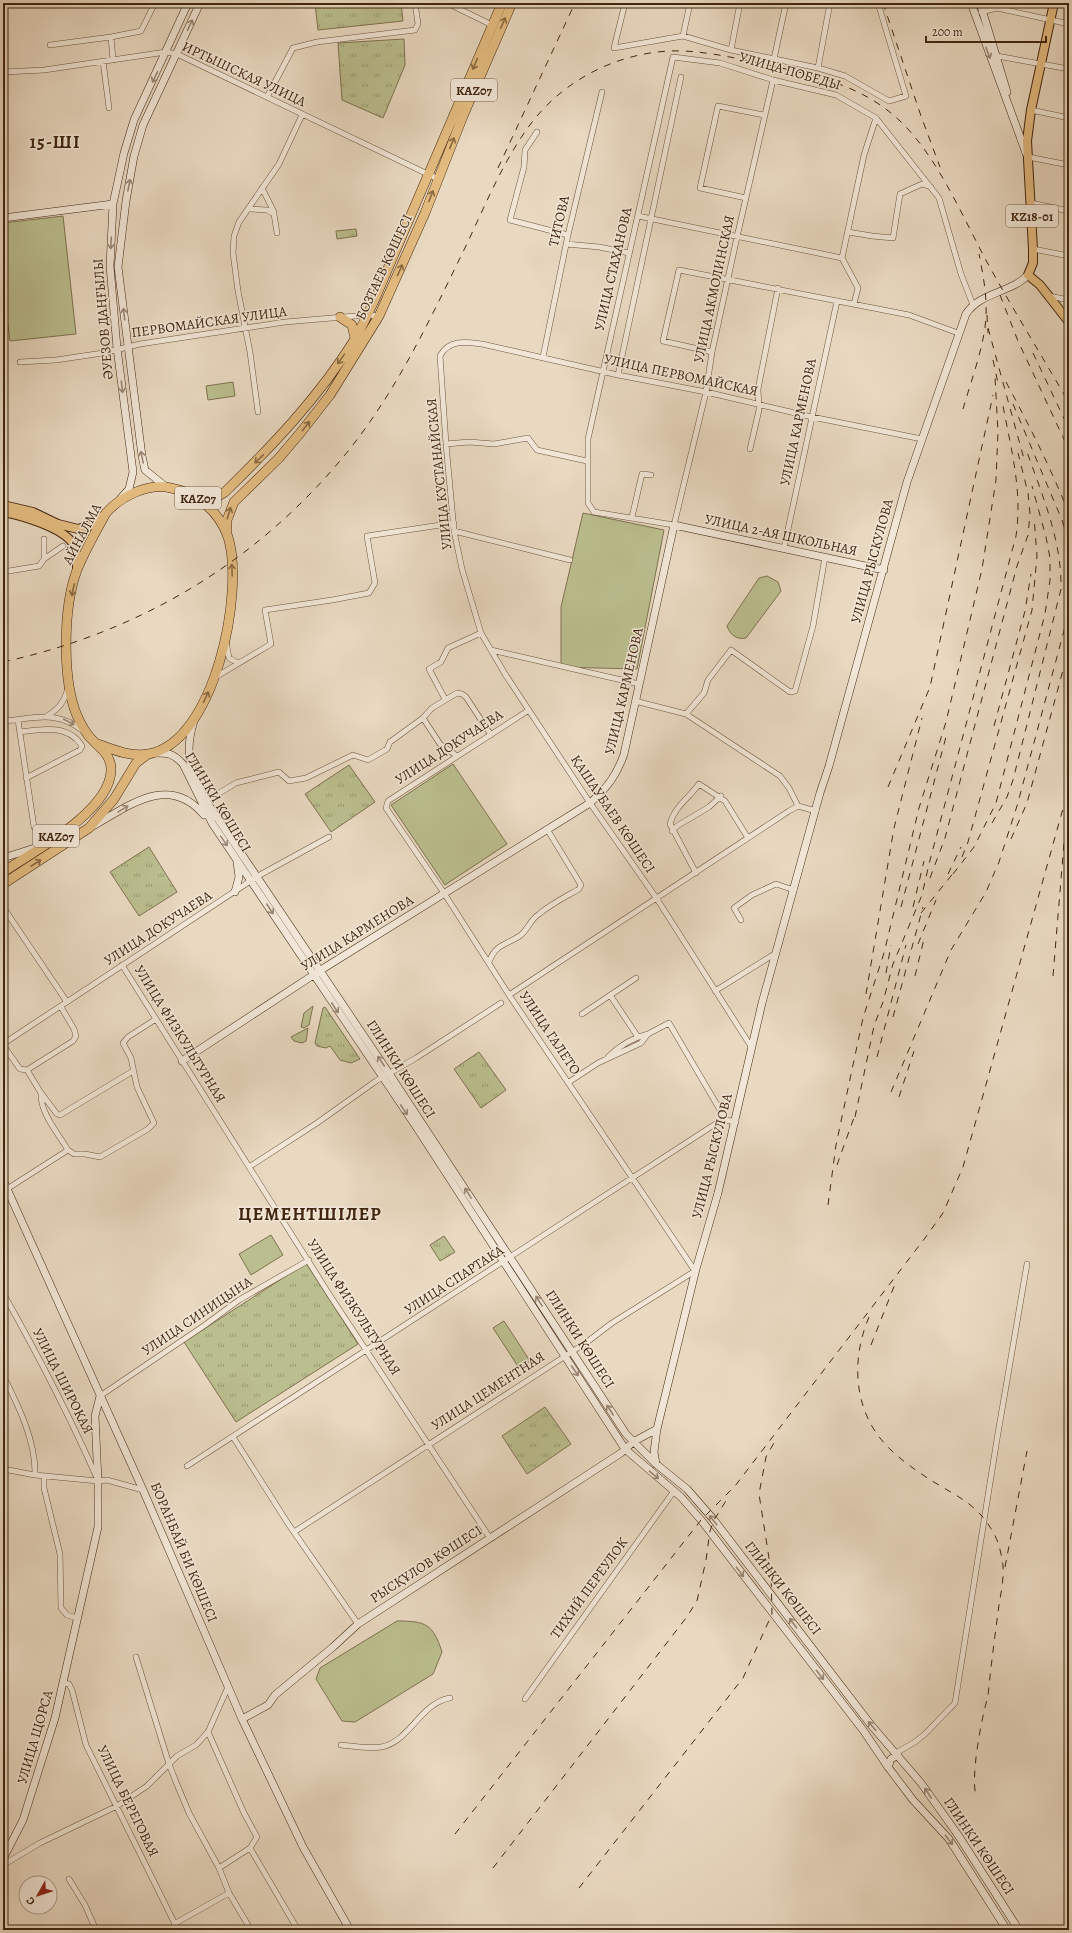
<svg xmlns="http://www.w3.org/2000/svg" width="1072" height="1933" viewBox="0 0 1072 1933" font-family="Alegreya,serif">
<defs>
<pattern id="park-tufts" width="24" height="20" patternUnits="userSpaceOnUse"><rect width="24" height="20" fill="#bbbe8f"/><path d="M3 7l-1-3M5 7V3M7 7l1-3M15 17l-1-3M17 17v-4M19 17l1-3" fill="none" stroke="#9a9a73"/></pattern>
</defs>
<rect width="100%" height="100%" fill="#e9d9c1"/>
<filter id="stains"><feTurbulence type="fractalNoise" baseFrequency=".005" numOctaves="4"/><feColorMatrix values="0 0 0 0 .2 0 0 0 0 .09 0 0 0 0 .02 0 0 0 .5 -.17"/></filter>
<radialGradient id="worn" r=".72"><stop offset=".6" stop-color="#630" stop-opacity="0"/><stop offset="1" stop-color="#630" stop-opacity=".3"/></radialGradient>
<path fill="#bbbe8f" stroke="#7e724f" d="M63 216 76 334 10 341 3 284V223Z
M233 382 235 396 208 400 206 386Z
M583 513 664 530 637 669 561 667V607Z
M767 576 778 582 781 591 746 638C737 640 730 635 727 626L759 578Z
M453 764 507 844 445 885 391 805Z
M313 1006 309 1025 304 1028 301 1027 304 1013Z
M308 1028 306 1041 302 1043 294 1041 291 1037Z
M271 1235 283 1255 251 1275 239 1254Z
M504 1321 530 1361 519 1368 493 1328Z
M397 1621C426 1621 433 1624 442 1652L433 1674 355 1722 342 1721 316 1679 320 1668Z"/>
<path fill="url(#park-tufts)" stroke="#7e724f" d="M315 3H401L403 21 318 30Z
M404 39 405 65 383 118 342 100 338 43Z
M356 229 357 236 337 239 336 231Z
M349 765 375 802 331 832 305 794Z
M149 847 177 892 139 916 110 872Z
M325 1007 360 1059 351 1063 340 1060 330 1046 326 1048 317 1046 315 1043 323 1008Z
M479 1052 506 1090 481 1108 454 1069Z
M444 1236 455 1252 440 1261 430 1245Z
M306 1263 358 1344 236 1422 184 1342Z
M545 1407 571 1444 527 1474 502 1436Z"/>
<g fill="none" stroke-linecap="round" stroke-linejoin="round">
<defs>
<path id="street" d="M447 3 492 25
M625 3 614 48 683 36 731 50 818 68 845 76 889 101 906 96 878 3
M981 12 997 8 1069 24
M683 36 690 3
M111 37 141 31 155 3
M50 45 111 37 113 60
M731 50 740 3
M997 56 1069 69
M774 59 786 3
M103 61 109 108
M818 68 830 3
M3 72 44 70 166 52 177 54 438 179
M773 80 737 237 712 352 706 392 674 525 594 512 588 503V439L673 57 720 63 773 80 836 95 876 118 939 198 961 274 973 305
M267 97 293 48 317 42 415 30 418 24 415 3
M1031 110 1069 118
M537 132 525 150 524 167 510 220 568 235
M1028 157 1069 165
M262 188 274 212
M746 198 700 188 718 106 764 115
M1031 203 1069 211
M250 209 267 210 274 214 277 233
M638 216 842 258
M848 232 872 236 893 238 900 194 922 184 931 187
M566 244 599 247 629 253
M1033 249 1069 256
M1049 296 1069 300
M854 304 858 288 842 258 864 155 876 118
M712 352 663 341 679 270 909 315 958 333
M543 357 568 235 602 92
M20 362 56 360 103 353 140 344 285 322 367 315 379 316
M618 375 681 77
M258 412 250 352 238 291 233 253 234 236 239 222 279 164 302 115
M446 444 469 442 494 444 528 438 537 450 587 461
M750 449 759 410 758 389 778 288
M632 517 642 474 651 475
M454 531 570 560
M44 539V559
M784 548 837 301
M3 572 39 566 44 559 63 546
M226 642 229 658 236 662H240
M491 650 639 684
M214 678 271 644 265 610 332 600 369 593 375 583 367 536 454 523
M445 699 429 669 441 662 448 648 481 633
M635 701 686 714 780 776 789 788 798 806
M686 714 704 693 708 680 731 650 790 692 795 691 813 626 825 557
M47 716C60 708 64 702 68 688
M423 718 440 744 457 756
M18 720 34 827
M3 721C34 719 56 709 83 731
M20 732C41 729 69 724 82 746L80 750 26 778
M206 801 236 783 279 772 289 781 306 778 353 755 368 760 387 749 390 742 423 718 432 708 457 693 462 694 466 697 491 735
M672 831 677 826 709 807 721 796
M696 873 670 824C674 807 690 797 699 784L725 801 748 838
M3 907 67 1002
M741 920 734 908 752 895 776 884 794 890
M489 962C496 943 507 945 521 935 528 929 531 919 539 914 551 904 565 897 579 889L581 885 547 829
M122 965 329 1294 490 1538
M715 991 776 953
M509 995 789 811 798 806 816 811
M610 995 638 1037
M582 1014 636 978
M3 1044 258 876 329 837
M3 1045 20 1069 27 1070 73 1041 76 1036 74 1029 61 1007
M752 1048 657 899 590 803 505 674 481 633 462 569 454 531 446 444 440 356C449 339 466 342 482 344L618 375 706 392 812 417 922 439
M608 1057C619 1046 632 1038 648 1034
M27 1070 41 1093 57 1114 60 1115 133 1071
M569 1082 598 1063 641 1043 648 1034 669 1023 726 1120
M41 1093C40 1113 58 1133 68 1150L74 1154H85L100 1157 148 1129 154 1123 137 1087 131 1058 123 1043 128 1037 156 1019
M249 1167 317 1123 376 1081 416 1058 501 1003
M7 1189 68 1150
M3 1293C37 1353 69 1415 97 1478
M3 1375C18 1405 36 1441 35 1475
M100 1396 205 1325 239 1300 309 1260
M233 1437 289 1525 358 1624
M187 1466 720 1121 726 1120 736 1122
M3 1469 35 1475 98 1481 107 1480 143 1490
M44 1476V1488L60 1554 61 1608 67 1615 77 1618
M294 1532 587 1342 612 1323 695 1271 509 995 444 893 386 808 388 801 529 710
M136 1657 169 1764 176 1782 189 1813 219 1868 229 1893 251 1930
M64 1683 69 1684 72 1690 86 1745 178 1930
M525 1699 674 1491
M208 1732 244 1813 257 1837 250 1848 219 1868
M341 1745C353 1746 369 1749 381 1747 410 1742 420 1703 450 1698
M896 1753 915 1742 925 1734 955 1703 997 1439 1027 1264
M250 1848 298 1930
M3 1865 40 1843 117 1806 147 1786 177 1756 196 1745 208 1732 228 1687
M69 1879 85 1905 96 1930
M174 1924 229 1893"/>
<path id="secondary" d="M971 3 1026 153
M980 3 1007 92
M3 218 113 204
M165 486 145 470 142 456 118 267 126 201 134 156 143 125 200 3
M120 499 129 489 133 472 117 348 110 266 113 204 124 153 134 120 188 3
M194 721C183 755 191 774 208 804L394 1081 626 1434 656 1464 687 1489 714 1520 871 1725 921 1783 958 1835 1019 1930
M152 753C167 753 172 752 183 764L212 823 415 1125 625 1449 681 1497 701 1520 863 1730 888 1767 913 1800 949 1839 1007 1930
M93 826C129 806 169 773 204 815
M3 858 38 847
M235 892 239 877 237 862
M182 1061 324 968 590 803C607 788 617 775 624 754L674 525 884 570
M3 1180 143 1490 242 1719 303 1847 350 1930
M656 1464 654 1452 657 1429 696 1269 718 1193 762 1003 820 793 829 766 907 482 966 314C980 292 1011 293 1028 275
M242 1719 268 1705 275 1695 333 1647 358 1624 621 1453 633 1442 657 1429
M888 1767 891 1759 898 1755
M3 1859 23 1820 55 1718 98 1527V1481L95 1416 100 1396"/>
<path id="primary" d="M1054 3 1031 110 1027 141 1033 249V263L1028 275 1040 285 1069 322
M3 505 33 512 58 524 78 529 91 525 104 515
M3 512C21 515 64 528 73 544 77 552 77 560 77 568"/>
<path id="highway" d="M340 317 352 325 355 338
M199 498 217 497 225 492C273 445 319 397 355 339 362 327 368 313 374 301L502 3
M227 534V520L234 502 279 458 301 432 330 395 379 316 425 213 463 116 512 3
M3 872C34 851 109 812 111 771 112 753 97 747 88 735 85 731 82 726 80 722 61 686 63 607 77 570 85 550 96 531 106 513 121 496 148 483 171 488 197 493 219 511 228 537 245 591 215 743 148 754 130 757 114 750 98 744
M3 884 89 828 114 799 136 763 148 754"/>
</defs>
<use href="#street" stroke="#6c533c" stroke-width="6"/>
<use href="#secondary" stroke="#42260f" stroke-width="8"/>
<use href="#primary" stroke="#42260f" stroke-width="10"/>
<use href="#highway" stroke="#42260f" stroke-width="10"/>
<use href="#street" stroke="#f1e6d7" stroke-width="5"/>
<use href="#secondary" stroke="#f1e6d7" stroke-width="7"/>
<use href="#primary" stroke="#e4bc80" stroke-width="8"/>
<use href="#highway" stroke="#e4bc80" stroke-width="9"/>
<path stroke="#42260f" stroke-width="1" stroke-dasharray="7 7" stroke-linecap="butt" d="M883 3 921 116 940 167
M498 168 575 3
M1000 295 1018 341 1069 450
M987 315 988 333
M988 328 1024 459
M1033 353 1069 429
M993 360 998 383
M1006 382C1029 425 1051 468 1069 514
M1013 404 1062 520 1069 544
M963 409C971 381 985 344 986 316 987 295 983 274 979 254
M3 662C136 633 251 566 339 462 391 401 425 330 460 258 481 216 499 168 527 129 559 83 613 54 669 51 695 50 720 55 745 60 801 73 857 80 900 121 938 157 963 218 988 264 1014 311 1042 356 1069 403
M994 726 1025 611 1031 574
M888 787 930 687 993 395
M992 823 1007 797 1013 780 1061 589C1062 540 1042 495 1026 449
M1011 839 1027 803 1069 648
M962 857 968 842 1032 610 1037 556 1034 517
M948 874 961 847
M953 874 974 847 996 803 1045 614 1050 580V558L1046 537 1032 486
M930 878 945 838 1017 566 1028 535 1030 514 1028 493 1018 453
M901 907 947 733
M913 907 924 861
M921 913 955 871
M918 944 936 900
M886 973 891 945
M915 976 924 939
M1053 976 1065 831 1068 806
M866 994 894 828 922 718
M893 1017 923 907
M877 1057 906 945
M891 1092 951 950 986 892 999 862 1017 806 1069 612
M899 1097 914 1051
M855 1117 874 1026 883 1002 893 964 922 895 929 864 1016 536C1023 489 1010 446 1002 400
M837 1165 856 1112
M828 1205 836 1145 863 1018 884 953 919 808 946 722 982 569 996 480 998 432 995 377
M869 1317C851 1359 853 1410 886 1445 896 1456 911 1467 923 1475 952 1495 977 1501 994 1534 999 1542 1002 1557 1003 1566 1004 1578 1001 1593 999 1605 995 1635 991 1665 988 1696 982 1716 969 1781 977 1798
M871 1345 895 1284
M1005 1567 1027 1451
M455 1834 701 1520 735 1486 925 1238 943 1213 963 1167 1069 787
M493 1868 686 1618 697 1601 706 1560 710 1531 714 1520 729 1496
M579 1888 743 1678 772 1614 771 1571 759 1494 766 1457 775 1441"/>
</g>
<defs><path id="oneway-shaft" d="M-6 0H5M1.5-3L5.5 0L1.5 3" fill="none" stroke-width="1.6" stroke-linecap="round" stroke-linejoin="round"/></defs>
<g stroke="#8b6a42">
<use href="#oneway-shaft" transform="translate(503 23) rotate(-66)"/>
<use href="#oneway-shaft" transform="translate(475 64) rotate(113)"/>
<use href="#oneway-shaft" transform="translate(452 143) rotate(-68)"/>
<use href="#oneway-shaft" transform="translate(431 196) rotate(-69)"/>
<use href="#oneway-shaft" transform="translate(400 270) rotate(-66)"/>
<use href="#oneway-shaft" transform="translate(341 359) rotate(125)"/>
<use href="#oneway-shaft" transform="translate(306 426) rotate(-52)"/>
<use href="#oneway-shaft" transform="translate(259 459) rotate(136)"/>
<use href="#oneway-shaft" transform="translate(229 513) rotate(-73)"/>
<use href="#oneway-shaft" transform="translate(232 570) rotate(-92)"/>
<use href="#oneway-shaft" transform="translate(73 590) rotate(102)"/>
<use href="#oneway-shaft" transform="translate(206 697) rotate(-65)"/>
<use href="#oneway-shaft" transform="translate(36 863) rotate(-33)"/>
</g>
<g stroke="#9a8673">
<use href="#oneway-shaft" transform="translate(190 25) rotate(-65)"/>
<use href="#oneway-shaft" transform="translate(988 53) rotate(70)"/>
<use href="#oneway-shaft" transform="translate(155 77) rotate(116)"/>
<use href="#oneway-shaft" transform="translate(129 185) rotate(-79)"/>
<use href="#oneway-shaft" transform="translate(111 243) rotate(93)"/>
<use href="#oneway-shaft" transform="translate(124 314) rotate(-97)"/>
<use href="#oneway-shaft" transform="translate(122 387) rotate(83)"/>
<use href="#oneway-shaft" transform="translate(142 457) rotate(-102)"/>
<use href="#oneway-shaft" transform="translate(69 722) rotate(27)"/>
<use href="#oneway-shaft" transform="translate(123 809) rotate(-31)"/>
<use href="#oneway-shaft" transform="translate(224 841) rotate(55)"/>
<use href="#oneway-shaft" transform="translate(270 909) rotate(57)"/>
<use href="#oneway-shaft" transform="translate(335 1008) rotate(57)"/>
<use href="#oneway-shaft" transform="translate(381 1061) rotate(-124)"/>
<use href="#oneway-shaft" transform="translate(404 1110) rotate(56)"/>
<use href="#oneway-shaft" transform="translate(468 1193) rotate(-122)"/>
<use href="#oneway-shaft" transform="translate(539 1301) rotate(-122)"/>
<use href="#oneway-shaft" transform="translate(575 1371) rotate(56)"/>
<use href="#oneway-shaft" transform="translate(610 1410) rotate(-123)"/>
<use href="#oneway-shaft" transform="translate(654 1475) rotate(40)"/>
<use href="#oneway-shaft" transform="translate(713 1520) rotate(-129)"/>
<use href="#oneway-shaft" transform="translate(740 1572) rotate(53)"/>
<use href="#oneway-shaft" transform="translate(793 1623) rotate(-127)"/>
<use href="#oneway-shaft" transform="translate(820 1675) rotate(52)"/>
<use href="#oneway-shaft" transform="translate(872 1726) rotate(-130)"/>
<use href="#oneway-shaft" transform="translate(928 1793) rotate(-124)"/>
<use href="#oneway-shaft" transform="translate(949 1840) rotate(52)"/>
</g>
<g text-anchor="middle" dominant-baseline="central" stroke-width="3" stroke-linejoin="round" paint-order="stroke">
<g fill="#f1e6d7" stroke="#76604b" stroke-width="1">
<rect x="451" y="79" width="46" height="22" rx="3"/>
<rect x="1006" y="205" width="52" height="22" rx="3"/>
<rect x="175" y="487" width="46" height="22" rx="3"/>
<rect x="33" y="825" width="46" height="22" rx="3"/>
</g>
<g font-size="13" font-weight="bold" fill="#42260f">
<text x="474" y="90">KAZ07</text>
<text x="1032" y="216">KZ18-01</text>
<text x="198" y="498">KAZ07</text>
<text x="56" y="836">KAZ07</text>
</g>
<g font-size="14" fill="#42260f" stroke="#f1e6d7">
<text transform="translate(790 71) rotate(16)">УЛИЦА ПОБЕДЫ</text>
<text transform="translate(244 74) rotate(25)">ИРТЫШСКАЯ УЛИЦА</text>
<text transform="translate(559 221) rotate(-77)">ТИТОВА</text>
<text transform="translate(384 267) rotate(-65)">БОЗТАЕВ КӨШЕСІ</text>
<text transform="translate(613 269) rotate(-77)">УЛИЦА СТАХАНОВА</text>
<text transform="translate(714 289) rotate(-78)">УЛИЦА АКМОЛИНСКАЯ</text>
<text transform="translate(103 319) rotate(-95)">ӘУЕЗОВ ДАҢҒЫЛЫ</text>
<text transform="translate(209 322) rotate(-8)">ПЕРВОМАЙСКАЯ УЛИЦА</text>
<text transform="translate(681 375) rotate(12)">УЛИЦА ПЕРВОМАЙСКАЯ</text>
<text transform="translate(798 422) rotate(-78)">УЛИЦА КАРМЕНОВА</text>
<text transform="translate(439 474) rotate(-96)">УЛИЦА КУСТАНАЙСКАЯ</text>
<text transform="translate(82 534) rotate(-62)">АЙНАЛМА</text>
<text transform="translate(781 535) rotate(12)">УЛИЦА 2-АЯ ШКОЛЬНАЯ</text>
<text transform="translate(872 561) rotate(-75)">УЛИЦА РЫСКУЛОВА</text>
<text transform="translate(624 691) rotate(-77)">УЛИЦА КАРМЕНОВА</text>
<text transform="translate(449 747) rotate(-33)">УЛИЦА ДОКУЧАЕВА</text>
<text transform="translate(218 802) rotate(59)">ГЛИНКИ КӨШЕСІ</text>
<text transform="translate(613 814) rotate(56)">ҚАШАУБАЕВ КӨШЕСІ</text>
<text transform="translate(158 928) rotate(-33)">УЛИЦА ДОКУЧАЕВА</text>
<text transform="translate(357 933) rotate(-32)">УЛИЦА КАРМЕНОВА</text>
<text transform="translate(550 1033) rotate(56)">УЛИЦА ГАЛЕТО</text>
<text transform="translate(180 1034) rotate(58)">УЛИЦА ФИЗКУЛЬТУРНАЯ</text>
<text transform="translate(401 1069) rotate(57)">ГЛИНКИ КӨШЕСІ</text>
<text transform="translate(712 1156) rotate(-76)">УЛИЦА РЫСКУЛОВА</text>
<text transform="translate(454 1280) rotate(-33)">УЛИЦА СПАРТАКА</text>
<text transform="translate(354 1307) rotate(57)">УЛИЦА ФИЗКУЛЬТУРНАЯ</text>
<text transform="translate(197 1316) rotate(-34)">УЛИЦА СИНИЦЫНА</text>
<text transform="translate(580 1339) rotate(57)">ГЛИНКИ КӨШЕСІ</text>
<text transform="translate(63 1381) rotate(63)">УЛИЦА ШИРОКАЯ</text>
<text transform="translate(488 1391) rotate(-33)">УЛИЦА ЦЕМЕНТНАЯ</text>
<text transform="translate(184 1552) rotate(67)">БОРАНБАЙ БИ КӨШЕСІ</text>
<text transform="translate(426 1564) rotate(-33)">РЫСҚҰЛОВ КӨШЕСІ</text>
<text transform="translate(589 1588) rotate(-54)">ТИХИЙ ПЕРЕУЛОК</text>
<text transform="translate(783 1588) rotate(52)">ГЛИНКИ КӨШЕСІ</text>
<text transform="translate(35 1737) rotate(-74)">УЛИЦА ЩОРСА</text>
<text transform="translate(128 1801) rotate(64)">УЛИЦА БЕРЕГОВАЯ</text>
<text transform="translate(979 1846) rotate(56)">ГЛИНКИ КӨШЕСІ</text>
</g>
<g font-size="18" font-weight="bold" letter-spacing="1" fill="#42260f" stroke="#f1e6d7">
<text x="55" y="142">15-ШІ</text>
<text x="310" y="1214">ЦЕМЕНТШІЛЕР</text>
</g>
</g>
<rect width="1072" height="1933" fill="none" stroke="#e9d9c1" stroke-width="16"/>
<rect x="4" y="4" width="1064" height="1925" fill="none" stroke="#42260f" stroke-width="2"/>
<rect x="8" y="8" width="1056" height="1917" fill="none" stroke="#42260f"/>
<g transform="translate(38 1895) rotate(231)"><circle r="19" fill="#f1e6d7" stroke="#ab9987"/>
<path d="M0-3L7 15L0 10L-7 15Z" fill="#8f2418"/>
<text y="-6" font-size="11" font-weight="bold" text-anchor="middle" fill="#42260f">С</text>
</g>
<path d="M926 36v6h120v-6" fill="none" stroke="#42260f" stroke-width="2"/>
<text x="932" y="36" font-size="12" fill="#42260f" stroke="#f1e6d7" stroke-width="3" paint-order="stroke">200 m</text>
<rect width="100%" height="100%" filter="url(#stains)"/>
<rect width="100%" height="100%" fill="url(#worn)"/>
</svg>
